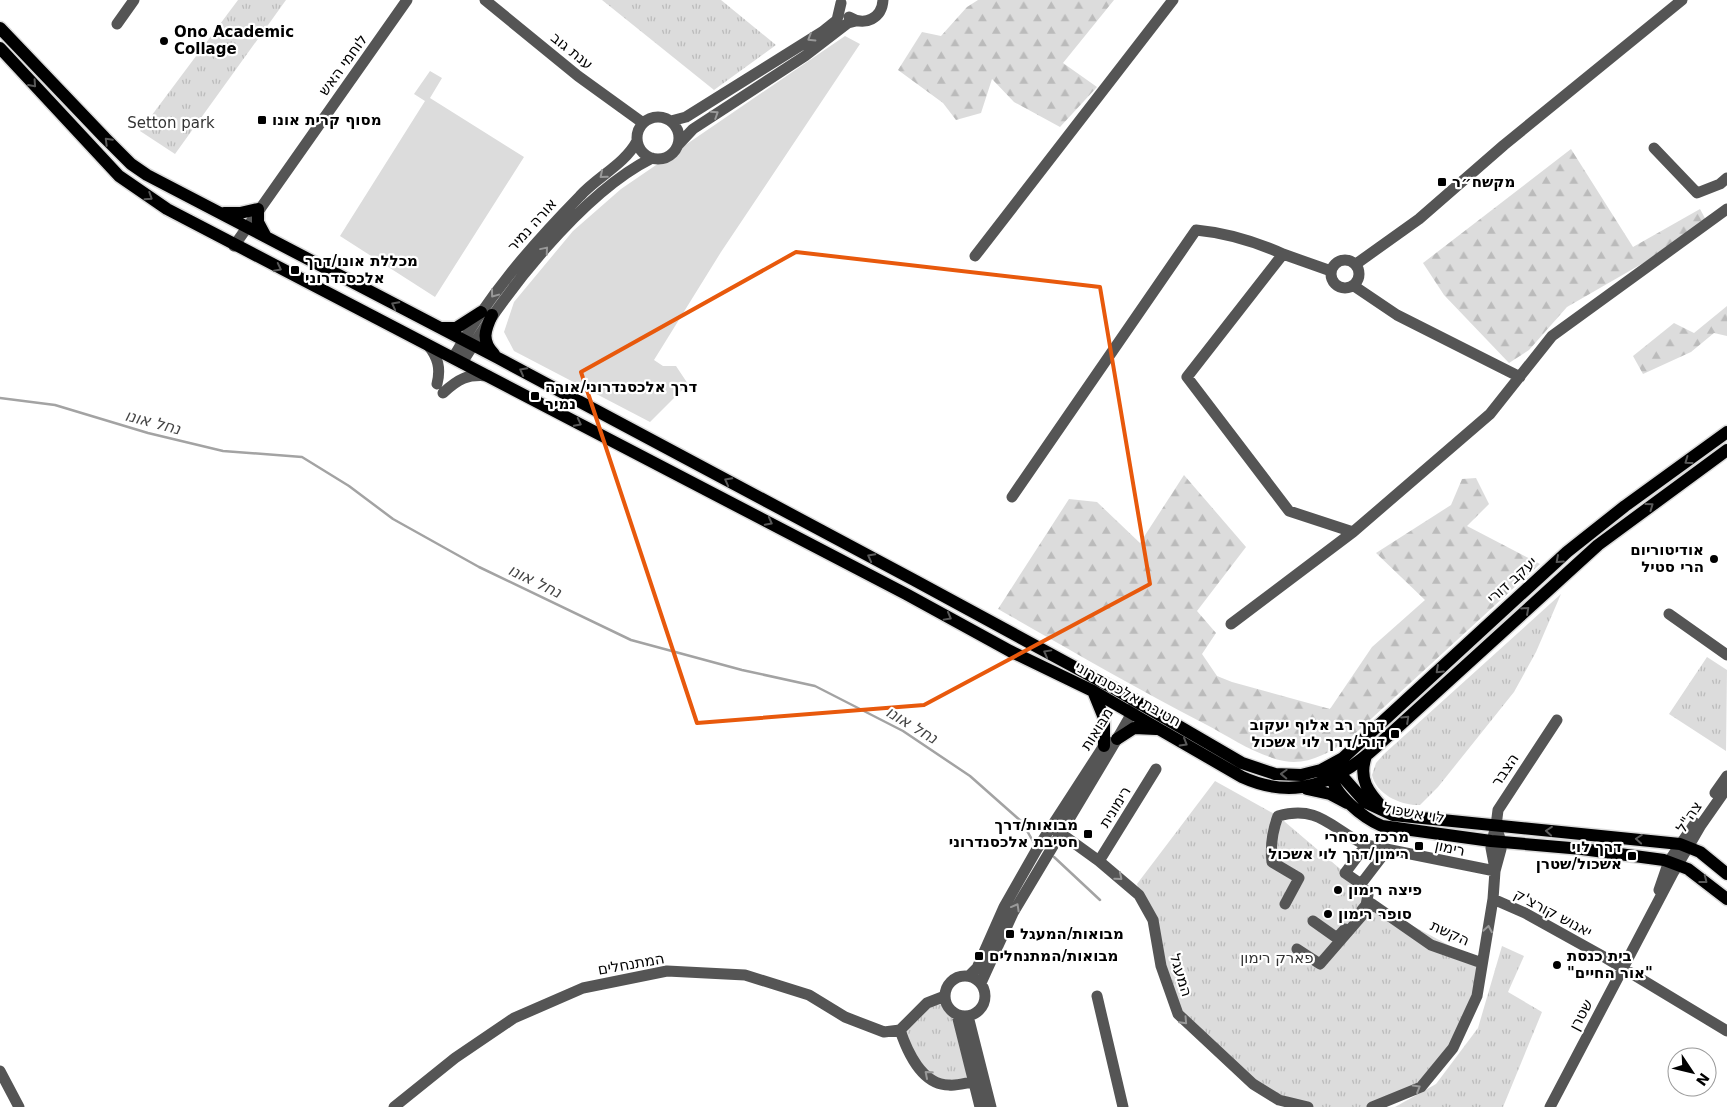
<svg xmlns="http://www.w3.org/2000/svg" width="1727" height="1107" viewBox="0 0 1727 1107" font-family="'DejaVu Sans',Heebo,sans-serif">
<defs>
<pattern id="forest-firs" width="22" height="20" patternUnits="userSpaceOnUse" patternTransform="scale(1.25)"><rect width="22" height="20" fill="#dcdcdc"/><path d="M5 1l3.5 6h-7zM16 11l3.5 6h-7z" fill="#bbb"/></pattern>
<pattern id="park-tufts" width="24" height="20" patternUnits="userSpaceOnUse" patternTransform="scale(1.25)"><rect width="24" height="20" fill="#dcdcdc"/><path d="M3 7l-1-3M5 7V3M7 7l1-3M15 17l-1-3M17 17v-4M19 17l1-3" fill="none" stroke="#bbb"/></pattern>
</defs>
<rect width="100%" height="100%" fill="#fff"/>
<path fill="#dcdcdc" d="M845 36 860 44 721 252 654 360 663 366H676L688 384 650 422 514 351 504 332 514 302 573 231 621 189Z
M430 71 442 78 430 98 524 157 435 297 340 236 425 101 414 94Z"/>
<path fill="url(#forest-firs)" d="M978 0H1114L1063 63 1097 87 1060 127 1014 102 992 79 981 113 956 120 943 103 898 70 922 32 941 36 967 7Z
M1571 149 1633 247 1700 209 1707 222 1645 262 1567 307 1529 350 1509 363 1444 295 1423 263Z
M1727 306V336L1714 333 1691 352 1643 374 1633 356 1674 323 1694 333Z
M1184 475 1246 547 1197 611 1216 633 1202 654 1217 676 1232 682 1330 709 1372 647 1425 600 1376 553 1451 505 1462 479 1476 478 1489 504 1467 526 1540 564 1347 741C1329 753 1306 766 1284 761 1255 755 1230 737 1205 724 1135 688 1067 648 998 609L1069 499 1097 502 1140 543Z"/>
<path fill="url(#park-tufts)" d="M238 0H286L175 154 140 131Z
M602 0H721L776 45 714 90Z
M1561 594 1536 652 1514 692 1438 787 1420 805C1401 806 1376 794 1372 775L1376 763 1384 754Z
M1707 657 1727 670 1726 751 1669 714Z
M1215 781 1278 816 1345 873 1372 904 1482 963 1477 996 1453 1048 1421 1087 1372 1107H1314L1253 1084 1178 1014 1137 884Z
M1502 946 1524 956 1508 992 1542 1012 1503 1107H1395L1436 1084 1478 1028Z
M945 996 947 1006 957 1015 973 1082 929 1078 900 1030Z"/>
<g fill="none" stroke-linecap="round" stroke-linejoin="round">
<path stroke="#a3a3a3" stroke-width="2.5" d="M0 398 55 405 148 433 223 451 302 457 349 486 393 519 479 567 631 640 742 670 815 686 903 731 970 776 1022 822 1034 843
M1054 857 1100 900"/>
<defs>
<path id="major" d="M0 28 105 138 131 164 147 175 498 358 914 580 1115 689 1242 763 1275 774 1301 775 1321 770 1343 758 1567 552 1625 506 1727 432
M0 48 119 176 167 209 906 594 1010 651 1093 691 1242 777C1295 801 1336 783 1376 747L1598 545 1727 450
M224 213H240L258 209V222L266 237
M492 315C485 330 481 341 494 354
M441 328H456L481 312
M1093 691 1104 718V746
M1117 739 1134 728 1156 729
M1366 756C1358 779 1368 792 1384 809
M1335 768 1365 802 1393 815 1680 844 1700 852 1727 874
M1331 773C1332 793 1363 818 1382 826L1491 841 1582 849 1664 860 1688 869 1727 899
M1307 789 1330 794 1347 803"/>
</defs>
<use href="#major" stroke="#dbdbdb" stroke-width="15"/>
<path stroke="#555" stroke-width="11" d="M485 0 578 76 643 123
M849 17C865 27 882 18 883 0
M117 24 134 0
M637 138a21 21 0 1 1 42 0a21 21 0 1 1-42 0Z
M671 121 686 117 822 32 837 20 841 3
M678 145 693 129 805 56 848 23 856 21
M1654 148 1697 193 1720 184 1727 178
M234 246 407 0
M975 256 1173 0
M1331 274a14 14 0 1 1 28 0a14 14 0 1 1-28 0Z
M1356 264 1419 219 1504 145 1682 0
M1331 271 1283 254 1187 377 1289 511 1353 532
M1354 286 1397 315 1520 377
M428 345C438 358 441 368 437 384
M453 358C487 297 531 246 580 196 597 177 625 164 637 141
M462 363C503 295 580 194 652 158
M443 393C458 379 467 374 488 376
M1012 497 1196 230C1228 233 1254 241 1283 254
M1669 614 1727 655
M1231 624 1353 532 1490 414 1552 336 1727 209
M1715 793 1727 776
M1052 827 1099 861 1139 895 1153 920 1161 966 1178 1014 1253 1084 1279 1100 1308 1107
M1494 833 1491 848 1495 869
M1366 845 1345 873 1361 884 1387 850
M1099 861 1156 769
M1361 884 1368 895 1366 905 1362 910
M1659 890 1669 861 1695 823
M1493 899 1525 913 1606 958 1727 1031
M1285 904 1299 878 1272 862C1270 845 1272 832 1278 816 1320 804 1332 830 1366 845L1495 871
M1313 921 1337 938 1345 929
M1297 949 1320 964 1372 904 1431 945 1482 963
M945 996a20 20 0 1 1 40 0a20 20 0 1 1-40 0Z
M969 976 977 968 1004 907 1037 849 1107 741
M981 983 1013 913 1117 739 1132 713 1134 704
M1097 996 1123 1107
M957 1015 980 1107
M968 1016 991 1107
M900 1030C907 1051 922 1085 949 1085 957 1086 965 1083 973 1082
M0 1071 19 1107
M394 1107 455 1058 514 1018 583 988 667 971 745 975 809 995 845 1017 884 1032 900 1030 927 1003 945 996
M1372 1107 1421 1087 1453 1048 1477 996 1493 899 1495 871 1501 849V842L1496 826 1498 810 1557 720
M1550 1107 1673 873 1701 825 1727 788"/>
<use href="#major" stroke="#000" stroke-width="12"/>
</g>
<defs><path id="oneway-chevron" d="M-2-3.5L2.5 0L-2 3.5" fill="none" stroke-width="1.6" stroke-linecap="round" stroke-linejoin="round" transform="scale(1.25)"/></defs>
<g stroke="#999">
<use href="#oneway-chevron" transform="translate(811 38) rotate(148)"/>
<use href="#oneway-chevron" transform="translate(715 114) rotate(-33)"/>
<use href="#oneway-chevron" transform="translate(603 175) rotate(140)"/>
<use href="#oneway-chevron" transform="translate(545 250) rotate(-50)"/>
<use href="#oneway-chevron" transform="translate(494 294) rotate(127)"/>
<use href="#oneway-chevron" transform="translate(1119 877) rotate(40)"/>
<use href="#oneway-chevron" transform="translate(1016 907) rotate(-61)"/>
<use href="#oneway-chevron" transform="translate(1488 929) rotate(-80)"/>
<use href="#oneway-chevron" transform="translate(1184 1021) rotate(47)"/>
<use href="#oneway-chevron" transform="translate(928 1074) rotate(-139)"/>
<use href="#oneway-chevron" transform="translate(1417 1088) rotate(-31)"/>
</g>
<g stroke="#595959">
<use href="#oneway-chevron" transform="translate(33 84) rotate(48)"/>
<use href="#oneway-chevron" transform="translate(108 141) rotate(-135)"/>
<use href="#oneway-chevron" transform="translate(149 197) rotate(33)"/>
<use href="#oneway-chevron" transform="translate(278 268) rotate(27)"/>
<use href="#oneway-chevron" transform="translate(395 305) rotate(-152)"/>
<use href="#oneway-chevron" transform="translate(523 371) rotate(-152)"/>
<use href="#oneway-chevron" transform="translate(578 423) rotate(27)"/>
<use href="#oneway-chevron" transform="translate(1688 461) rotate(144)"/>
<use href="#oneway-chevron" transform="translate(728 481) rotate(-152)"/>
<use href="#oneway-chevron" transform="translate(1650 506) rotate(-36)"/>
<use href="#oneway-chevron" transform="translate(769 522) rotate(28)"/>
<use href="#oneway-chevron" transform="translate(871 557) rotate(-152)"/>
<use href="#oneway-chevron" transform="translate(1559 560) rotate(138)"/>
<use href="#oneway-chevron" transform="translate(1526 610) rotate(-42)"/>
<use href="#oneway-chevron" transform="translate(948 617) rotate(29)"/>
<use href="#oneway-chevron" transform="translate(1047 653) rotate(-151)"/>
<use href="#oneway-chevron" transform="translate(1439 670) rotate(137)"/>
<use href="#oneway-chevron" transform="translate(1406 719) rotate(-43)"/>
<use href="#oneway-chevron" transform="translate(1184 743) rotate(30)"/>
<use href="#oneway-chevron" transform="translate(1284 774) rotate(-178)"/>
<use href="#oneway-chevron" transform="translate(1549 831) rotate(-175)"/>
<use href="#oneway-chevron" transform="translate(1639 839) rotate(-175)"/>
<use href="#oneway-chevron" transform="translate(1704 880) rotate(38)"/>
</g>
<path fill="none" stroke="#e8590c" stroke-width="4" stroke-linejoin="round" d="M796 252 1100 287 1150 584 924 705 697 723 581 372Z"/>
<g fill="#000" stroke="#fff" stroke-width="2">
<circle cx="164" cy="41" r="5"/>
<rect x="257" y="115" width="10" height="10" rx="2.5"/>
<rect x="1437" y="177" width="10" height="10" rx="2.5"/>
<rect x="290" y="265" width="10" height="10" rx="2.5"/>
<rect x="530" y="391" width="10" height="10" rx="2.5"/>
<circle cx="1714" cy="559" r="5"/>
<rect x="1390" y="729" width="10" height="10" rx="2.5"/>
<rect x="1083" y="829" width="10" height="10" rx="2.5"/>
<rect x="1414" y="841" width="10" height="10" rx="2.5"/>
<rect x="1627" y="851" width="10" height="10" rx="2.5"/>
<circle cx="1338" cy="890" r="5"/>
<circle cx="1328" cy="914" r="5"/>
<rect x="1005" y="929" width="10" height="10" rx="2.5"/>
<rect x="974" y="951" width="10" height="10" rx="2.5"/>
<circle cx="1557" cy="965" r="5"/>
</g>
<g text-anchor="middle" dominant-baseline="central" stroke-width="4.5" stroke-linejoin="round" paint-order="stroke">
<g font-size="15" font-weight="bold" fill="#000" stroke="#fff" text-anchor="start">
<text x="174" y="32">Ono Academic<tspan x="174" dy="17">Collage</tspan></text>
<text x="272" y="120">מסוף קרית אונו</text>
<text x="1452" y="182">מקשח״ר</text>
<text x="305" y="261">מכללת אונו/דרך<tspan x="305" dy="17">אלכסנדרוני</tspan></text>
<text x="545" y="387">דרך אלכסנדרוני/אורה<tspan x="545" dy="17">נמיר</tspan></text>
<text x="1704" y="550" text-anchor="end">אודיטוריום<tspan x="1704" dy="17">הרי סטיל</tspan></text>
<text x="1385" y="725" text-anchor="end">דרך רב אלוף יעקוב<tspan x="1385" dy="17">דורי/דרך לוי אשכול</tspan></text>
<text x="1078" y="825" text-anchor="end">מבואות/דרך<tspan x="1078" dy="17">חטיבת אלכסנדרוני</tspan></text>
<text x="1409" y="837" text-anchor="end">מרכז מסחרי<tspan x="1409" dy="17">רימון/דרך לוי אשכול</tspan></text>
<text x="1622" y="847" text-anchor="end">דרך לוי<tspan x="1622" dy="17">אשכול/שטרן</tspan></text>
<text x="1348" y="890">פיצה רימון</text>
<text x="1338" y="914">סופר רימון</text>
<text x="1020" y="934">מבואות/המעגל</text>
<text x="989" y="956">מבואות/המתנחלים</text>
<text x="1567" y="956">בית כנסת<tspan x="1567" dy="17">"אור החיים"</tspan></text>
</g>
<g font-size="15" fill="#000" stroke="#fff">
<text transform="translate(572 51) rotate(39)">ענת גוב</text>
<text transform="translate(343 65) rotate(-54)">לוחמי האש</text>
<text transform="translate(532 225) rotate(-48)">אורה נמיר</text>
<text transform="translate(1512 580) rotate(-42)">יעקב דורי</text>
<text transform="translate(1128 694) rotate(29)">חטיבת אלכסנדרוני</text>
<text transform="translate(1097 729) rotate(-58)">מבואות</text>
<text transform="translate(1505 770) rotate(-56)">הצבר</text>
<text transform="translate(1115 807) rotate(-58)">רימונית</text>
<text transform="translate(1414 813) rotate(10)">לוי אשכול</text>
<text transform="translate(1689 817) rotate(-57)">צה"ל</text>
<text transform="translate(1450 848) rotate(12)">רימון</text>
<text transform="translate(1553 913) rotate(28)">יאנוש קורצ'ק</text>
<text transform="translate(1450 933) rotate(24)">הקשת</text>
<text transform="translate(631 964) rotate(-10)">המתנחלים</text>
<text transform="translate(1181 975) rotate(73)">המעגל</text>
<text transform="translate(1581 1015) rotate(-62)">שטרן</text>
</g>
<g font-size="15" fill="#333" stroke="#fff">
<text x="171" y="123">Setton park</text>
<text x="1277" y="958">פארק רימון</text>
</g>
<g font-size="16" font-style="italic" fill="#444" stroke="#fff">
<text transform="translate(153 422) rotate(15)">נחל אונו</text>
<text transform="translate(535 581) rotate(26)">נחל אונו</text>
<text transform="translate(912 725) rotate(31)">נחל אונו</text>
</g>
</g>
<g transform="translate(1692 1072) rotate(125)"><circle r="24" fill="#ffffff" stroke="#999999"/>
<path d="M0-4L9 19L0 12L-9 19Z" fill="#000000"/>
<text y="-8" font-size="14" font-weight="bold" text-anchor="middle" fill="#000000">N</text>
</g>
</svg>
